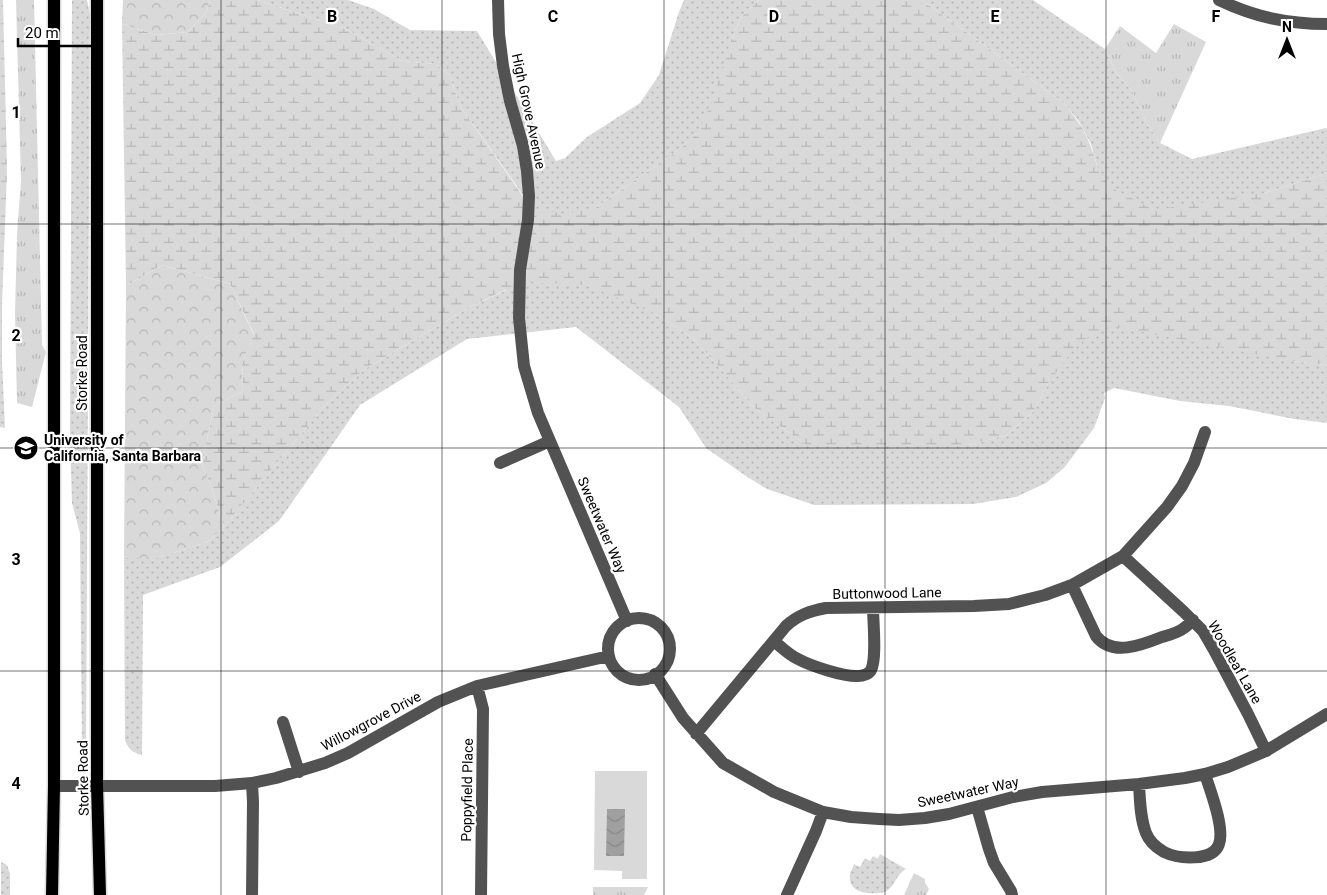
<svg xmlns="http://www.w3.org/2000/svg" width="1327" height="895" viewBox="0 0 1327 895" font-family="Roboto,sans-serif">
<defs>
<pattern id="grass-tufts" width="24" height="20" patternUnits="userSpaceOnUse" patternTransform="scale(1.25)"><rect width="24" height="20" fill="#d9d9d9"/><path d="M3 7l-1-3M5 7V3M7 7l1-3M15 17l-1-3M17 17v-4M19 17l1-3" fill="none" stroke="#b8b8b8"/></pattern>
<pattern id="forest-crowns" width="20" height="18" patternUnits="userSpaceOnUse" patternTransform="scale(1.25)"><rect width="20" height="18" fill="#d9d9d9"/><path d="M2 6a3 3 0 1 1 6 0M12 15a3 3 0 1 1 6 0" fill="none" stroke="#b8b8b8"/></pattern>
<pattern id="wetland-marsh" width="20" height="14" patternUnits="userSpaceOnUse" patternTransform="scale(1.25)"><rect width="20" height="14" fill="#d9d9d9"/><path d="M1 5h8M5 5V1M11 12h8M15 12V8" fill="none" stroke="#b8b8b8"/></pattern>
<pattern id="park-dots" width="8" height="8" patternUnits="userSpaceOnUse" patternTransform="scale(1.25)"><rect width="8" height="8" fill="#d9d9d9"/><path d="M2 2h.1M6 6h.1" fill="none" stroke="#b8b8b8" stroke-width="1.8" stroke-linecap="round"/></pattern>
<pattern id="water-waves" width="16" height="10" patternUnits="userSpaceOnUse" patternTransform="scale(1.25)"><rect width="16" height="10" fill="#a0a0a0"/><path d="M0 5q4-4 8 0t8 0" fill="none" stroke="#888"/></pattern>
</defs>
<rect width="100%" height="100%" fill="#fff"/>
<path fill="url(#grass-tufts)" d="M16 0H34L42 345 46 352 32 407 17 403 15 314 17 234 21 181Z
M1174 24 1206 42 1160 143 1147 124 1132 91 1116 73 1105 49 1120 26 1156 53Z
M914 873 925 879V883L929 889 926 895H904Z
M593 887H648L644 895H593Z"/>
<path fill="url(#forest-crowns)" d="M123 0H210L207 11 188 32 156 35 122 24Z
M162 265 230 284 254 335 242 364 243 391 214 406 202 464 213 492 224 527 207 542 157 558H124L126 286Z"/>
<path fill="url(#wetland-marsh)" d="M0 0H3L7 171 2 306V361H0Z
M210 0H258L348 30 402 61 436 64 450 76 460 106 532 209 595 208 681 148 697 133 731 40 741 17 759 0H922L1064 103C1083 126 1090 140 1098 169L1265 193 1327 173V365L1291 361 1049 382 1033 412 1007 435 969 445H806L753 407 723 371 692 338 654 313 505 290 470 307 365 369 327 403 224 527 213 492 202 464 214 406 243 391 242 364 254 334 230 284 162 265 126 286 122 24 156 35 188 32 207 11Z"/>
<path fill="url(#park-dots)" d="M72 0H87L90 15 86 745 85 748H84L82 746 80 533 72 503 70 440Z
M258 0H348L374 9 410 30 477 31 556 161 565 158 587 137 640 103 659 75 679 12 684 0H759L741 17 731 40 711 105 697 133 681 148 595 208 564 214 533 209 460 106 450 76 436 64 402 61 348 30Z
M922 0H1033L1105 49 1116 73 1132 91 1147 124 1160 143 1192 159 1326 128 1327 129V173L1265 193 1154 210 1110 187 1098 169 1091 144 1078 120 1064 103Z
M523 282 587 285 654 313 692 338 723 371 753 407 806 445H969L1007 435 1033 412 1049 382 1079 342 1111 326 1291 361 1327 365V423L1294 419 1229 406 1180 401 1114 388 1104 393 1105 398 1094 428 1064 468 1046 483 1016 497 973 504 814 505 767 489 746 476 706 448 679 407 576 327 467 339 360 405 279 521 220 567 143 595 142 755C133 753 128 749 125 740L124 558H157L207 542 224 527 327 403 365 369 470 307Z
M0 361H2L5 428 0 427Z
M880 854 906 869C896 874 895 887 885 892 873 895 847 894 850 875 850 872 853 868 854 864L860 867 865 858 870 861 873 856 878 859Z
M1 862 7 865 10 874V895H1Z"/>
<path fill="#d9d9d9" d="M595 771H647V879H622V871L594 870Z"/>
<path fill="url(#water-waves)" d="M607 809H625L624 856H606Z"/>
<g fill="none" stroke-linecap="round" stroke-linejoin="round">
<defs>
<path id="major" d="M97 0V785L100 895
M52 895 54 786V0"/>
</defs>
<use href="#major" stroke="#dbdbdb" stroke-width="15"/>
<path stroke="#525252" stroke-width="12" d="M498 0 499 34 503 66 510 101 523 146 527 171 529 196 528 220 520 270 519 318 524 366 538 413 627 621
M1219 0C1255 17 1287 24 1327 24
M500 463 550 441
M1123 556 1184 612 1203 631 1214 650 1248 714 1266 751
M1072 585 1096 636C1112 657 1142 645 1162 637 1169 635 1178 633 1184 628 1187 626 1190 623 1193 620
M608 649a31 31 0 1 1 62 0a31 31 0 1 1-62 0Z
M774 641C781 647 789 655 798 659 811 666 844 677 858 676 863 676 869 674 871 670 877 659 873 621 873 608
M655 674 683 718 723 763 774 792 823 812 851 817 879 819 899 820 925 818 949 814 1013 797 1042 792 1139 784 1185 778 1205 774 1228 767 1266 751 1327 714
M477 686 483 709 481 895
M283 722 299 772
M696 734 786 626C798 615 810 611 826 608L974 606 1009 604 1045 595 1072 585 1123 556 1167 507 1182 486 1194 463 1205 432
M252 783 253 802 252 895
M1139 784C1140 800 1140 818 1146 833 1149 841 1157 848 1164 852 1178 859 1213 862 1219 844 1225 828 1210 790 1205 774
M54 786H215L252 783 276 778 325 763 348 753 438 702 477 686 609 656
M977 807 989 849 994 863 1011 891 1012 895
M787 895 816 831 823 812"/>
<use href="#major" stroke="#000" stroke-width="12"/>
</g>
<path fill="none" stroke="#000" stroke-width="1" stroke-opacity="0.55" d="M221 0V895M442 0V895M664 0V895M885 0V895M1106 0V895M0 224H1327M0 448H1327M0 671H1327"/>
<defs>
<symbol id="university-disc" viewBox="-11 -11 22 22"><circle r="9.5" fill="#000" stroke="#fff"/><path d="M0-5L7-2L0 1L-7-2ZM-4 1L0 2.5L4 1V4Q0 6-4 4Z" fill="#fff"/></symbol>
</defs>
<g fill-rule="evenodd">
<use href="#university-disc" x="12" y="434" width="28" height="28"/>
</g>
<g text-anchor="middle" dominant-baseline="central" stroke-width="4.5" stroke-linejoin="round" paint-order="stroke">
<g font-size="14" fill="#000" stroke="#fff">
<text transform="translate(529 111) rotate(78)">High Grove Avenue</text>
<text transform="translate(82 373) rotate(-90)">Storke Road</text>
<text transform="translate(602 525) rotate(67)">Sweetwater Way</text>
<text transform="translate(887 593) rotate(-1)">Buttonwood Lane</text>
<text transform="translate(1235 662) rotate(60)">Woodleaf Lane</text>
<text transform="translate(371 721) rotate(-28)">Willowgrove Drive</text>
<text transform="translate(83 778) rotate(-91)">Storke Road</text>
<text transform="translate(467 790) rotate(-89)">Poppyfield Place</text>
<text transform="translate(968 792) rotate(-12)">Sweetwater Way</text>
</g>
<g font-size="14" font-weight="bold" fill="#000" stroke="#fff" text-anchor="start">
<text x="44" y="440">University of<tspan x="44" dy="16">California, Santa Barbara</tspan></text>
</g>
</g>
<g font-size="16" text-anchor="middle" font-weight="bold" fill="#000" stroke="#fff" stroke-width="4.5" stroke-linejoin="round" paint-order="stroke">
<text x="332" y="22">B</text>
<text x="553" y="22">C</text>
<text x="774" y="22">D</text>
<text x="995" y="22">E</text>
<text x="1216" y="22">F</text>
<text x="16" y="118">1</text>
<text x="16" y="341">2</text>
<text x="16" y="565">3</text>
<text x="16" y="789">4</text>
</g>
<g transform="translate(1287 40)" stroke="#ffffff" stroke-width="4" paint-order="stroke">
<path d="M0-4L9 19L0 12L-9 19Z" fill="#000000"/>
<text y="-8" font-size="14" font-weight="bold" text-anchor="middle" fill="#000000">N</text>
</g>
<path d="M18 38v8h78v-8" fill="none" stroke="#000000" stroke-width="2.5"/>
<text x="25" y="38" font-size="15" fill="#000000" stroke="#ffffff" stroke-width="4" paint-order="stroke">20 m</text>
</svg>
